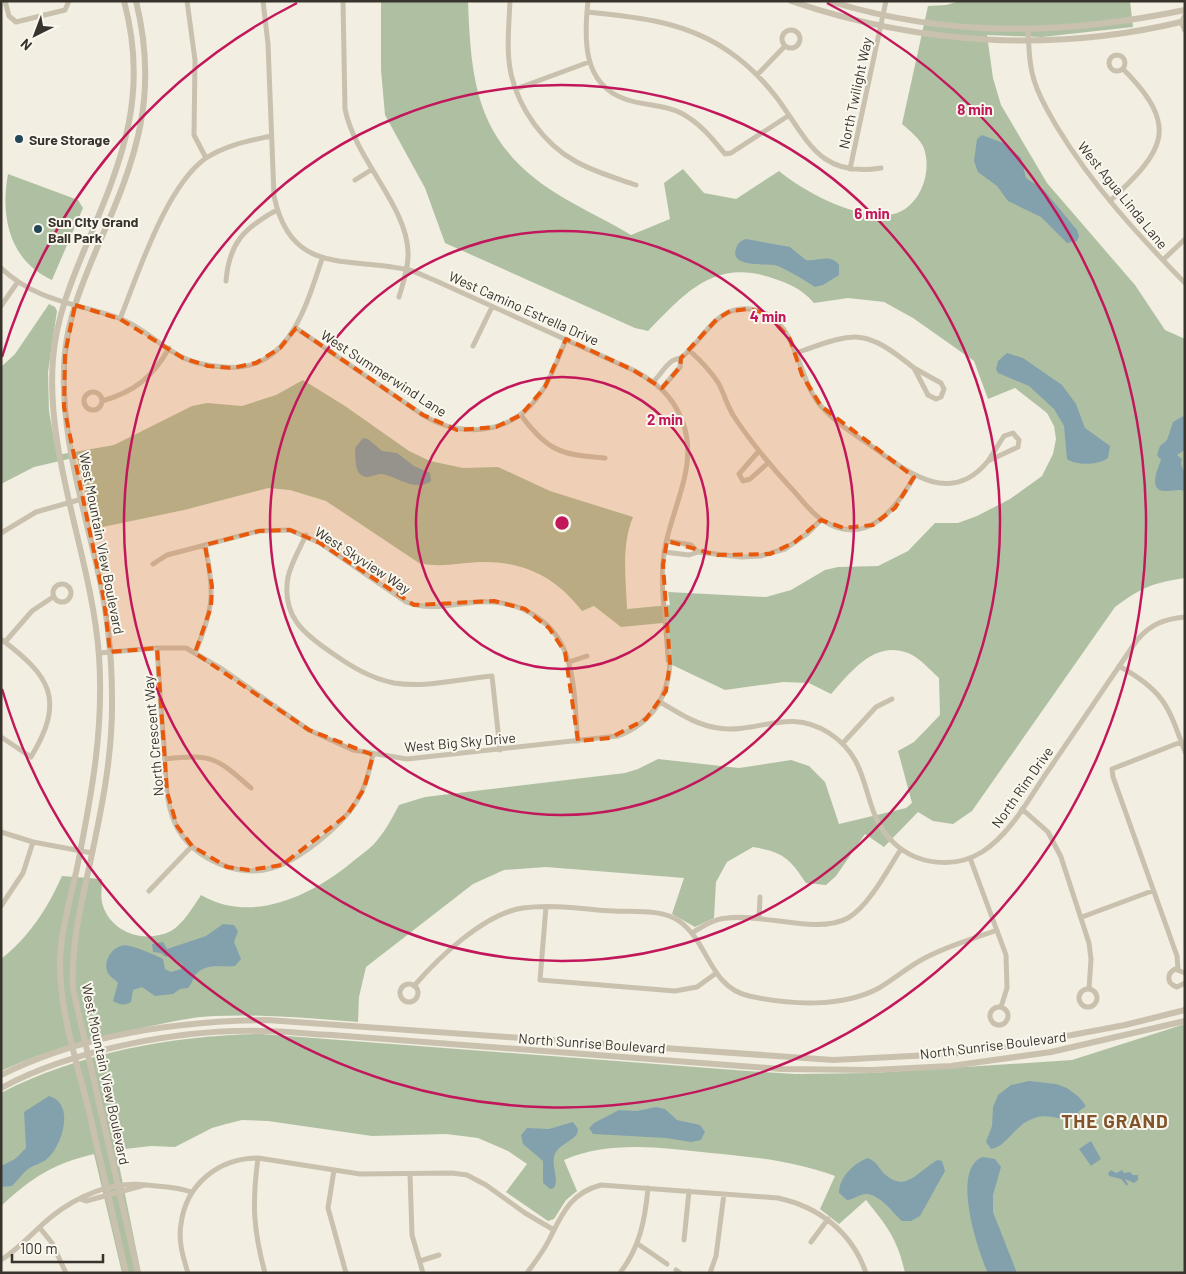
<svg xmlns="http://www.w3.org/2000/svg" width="1186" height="1274" viewBox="0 0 1186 1274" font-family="Barlow,sans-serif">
<rect width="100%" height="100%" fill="#f2eee1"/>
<path fill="#afc0a2" d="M381 1H468C471 80 476 137 545 186 572 205 603 218 631 235L670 219 664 183 683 169 704 193 736 199 779 171C806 193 852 217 888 215 919 212 934 172 923 146 918 137 909 130 902 124L928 6 946 5 960 1H1130L1133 27 1042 37 987 35 993 78 1001 105 1047 183 1135 285 1165 330 1185 339V578C1150 584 1144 586 1115 607L972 811 953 824 933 821 918 812 884 847 865 834 836 876 826 885 806 883C789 857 782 852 753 847L727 862 716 882 714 918 695 927 672 914 684 878 546 867 504 870 473 884 366 967 359 997 358 1022C310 1018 262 1014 214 1016 190 1017 166 1023 142 1028 93 1038 47 1050 1 1071V959C30 936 47 909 62 876L102 879C102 888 100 897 103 906 112 933 145 944 171 931 183 924 193 907 201 895 251 924 309 897 351 863 360 855 372 848 379 838 387 828 393 816 399 805L425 797 625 773 638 769 658 759 739 768 791 760 809 766 825 782 839 824 906 808 912 803 898 751 914 742 940 715 939 678C930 670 919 657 908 653 874 640 851 672 831 694L809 683 783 682 725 690 666 662 663 623 621 627 594 606 582 611C556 577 524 561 480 562 459 563 440 568 419 563L326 501 290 490 268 488 184 510 93 529 77 457 34 467 1 484V367L15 354 49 304 55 307 57 311 48 372 49 411 57 455 114 445 192 406 207 403 242 406 276 395 303 380 345 406 409 451 430 461 463 468 498 467 550 491 633 517C621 546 626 578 627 609L670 605 668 592 766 597 791 590 825 570 838 567 878 566 908 551 935 523H958L977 516 1010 499 1042 476 1053 454 1056 439 1054 426 1047 413 1015 388 988 399 974 361 913 318 884 302 848 298 814 303C801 288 788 283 769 277 713 259 683 295 648 331L635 328 445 243 425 188 385 115 381 70Z
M8 174 78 200 83 208 52 280C10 261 0 218 8 174Z
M1185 1024V1273H905C898 1240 887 1226 866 1200L839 1224 820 1209 835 1176C794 1161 754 1157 711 1153 662 1148 610 1140 564 1160L577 1191 566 1200 554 1219 548 1221 506 1192 527 1164 508 1151 478 1138 446 1134 372 1136 268 1121 242 1120 226 1124 212 1128 175 1147 151 1146 116 1150 141 1273H122L94 1154C52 1164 33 1177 1 1206V1093C78 1053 175 1035 261 1034L748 1071 796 1074 872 1073 1072 1060Z"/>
<path fill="#82a1ad" d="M982 135 1006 144 1021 158 1026 178 1044 190 1077 230 1079 236 1077 241 1067 243 1041 217 1008 201 997 186 978 172 974 161 977 139Z
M746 239 790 247 806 260C818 262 830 253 839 265V275L823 285 815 287C803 279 791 272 778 266 769 262 726 270 737 246 739 242 742 240 746 239Z
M1007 353 1023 358 1062 385 1076 404 1085 428 1110 446 1108 458C1099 465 1076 466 1067 459L1064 426 1054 409 1029 386 998 373 996 369 998 361Z
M1185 415V450L1177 455 1182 459 1181 464 1185 474V491C1179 489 1174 491 1168 491 1147 493 1157 470 1161 460L1157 455 1160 446 1167 440 1173 422Z
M363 438 368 439 382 451 397 453 414 466 430 473 431 481C415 493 397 476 382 474 374 473 368 481 360 474 354 468 356 456 355 448Z
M223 924 234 925 238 931 234 942 241 959 235 966C222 968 207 962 196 974 193 978 192 984 188 988L180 989 173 994 155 996 142 987 133 990 131 1002C124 1006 120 1005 113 1001L118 983C115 979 109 977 107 971 103 958 116 942 130 946 141 949 153 954 163 959L165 969 171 972 181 969 183 965 170 955 166 957 161 953 153 952 152 944 163 942 167 949 206 936Z
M1029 1081 1056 1084 1067 1088 1079 1097 1086 1106 1078 1112 1082 1118C1062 1124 1050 1111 1032 1119 1015 1125 1006 1147 991 1149L986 1142 992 1126 993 1107 998 1095 1011 1085Z
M49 1096C75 1103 63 1144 48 1158 43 1163 34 1165 28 1169 22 1174 17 1181 12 1186L1 1187V1166L15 1159 26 1148 24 1112Z
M656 1107 665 1109 677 1120 700 1125 705 1132 701 1140 691 1142 666 1138 593 1134 589 1128 594 1123 619 1110 637 1111Z
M573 1122 578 1129 577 1134C572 1141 561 1144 556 1152 549 1164 560 1177 554 1188L550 1189 543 1183V1161L523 1144 521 1135 527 1128 549 1129Z
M1091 1141 1101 1159 1091 1166 1079 1149Z
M983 1157 995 1159 1001 1167 993 1195V1212L1017 1273H988C978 1252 950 1168 983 1157Z
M868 1158C878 1162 879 1170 887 1176 907 1193 922 1167 938 1160L942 1161 945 1171 920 1216 911 1221H902C892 1212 881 1195 866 1194 859 1194 854 1200 847 1200L839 1193C839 1177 854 1163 868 1158Z
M1111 1170 1116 1173 1122 1170 1124 1173 1130 1172 1133 1175H1138V1180L1134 1183 1125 1179 1128 1184 1127 1186 1121 1179 1109 1176 1108 1173Z"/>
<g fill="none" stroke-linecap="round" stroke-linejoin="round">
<path stroke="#c9c1ae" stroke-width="5" d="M5 1 9 16 16 22 65 10 69 1
M187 1 195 60 194 135 206 158
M343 1 345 109C355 159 407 206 408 252 409 267 403 283 399 297
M510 1C509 25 506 51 511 74 519 109 544 144 575 161 594 172 616 178 636 185
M588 1C584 38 582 84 625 99 643 106 663 104 681 113 700 123 712 138 725 154L731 153 788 116
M587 12C639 17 688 22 731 53 748 65 764 81 777 98 808 140 819 178 881 168
M1028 30C1029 48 1029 66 1035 83 1040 99 1049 113 1057 127 1092 185 1138 235 1185 283
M782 39a9 9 0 1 1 18 0a9 9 0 1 1-18 0Z
M1109 63a8 8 0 1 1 16 0a8 8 0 1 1-16 0Z
M757 75 785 46
M516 89 589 62
M850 169 886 1
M355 180 371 170
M1110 201C1164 151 1181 127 1123 69
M1163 260 1185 239
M1 268C36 301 75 303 119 318 143 327 161 347 184 358 196 364 211 366 224 367 289 373 306 306 322 259
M226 281C229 243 244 228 277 210
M1 306 17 283
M120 319C138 274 166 186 206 158 226 145 248 141 271 136
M296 328 423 415C460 438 509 435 537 398 550 381 558 359 566 339
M473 346 492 307
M689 350C700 360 711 371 719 384 724 394 727 405 733 415 750 441 769 464 790 487 800 497 810 512 822 520 865 548 895 511 914 477
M796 353C856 332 863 327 914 368
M914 368 941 383 944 389 941 397 936 399 928 395Z
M654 381C660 375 665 366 672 361 675 359 679 359 682 357 704 339 716 305 750 309 798 315 795 374 820 405 834 421 852 433 870 445 906 471 950 508 988 461
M662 388 680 367 681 358
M84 401a9 9 0 1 1 18 0a9 9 0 1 1-18 0Z
M102 401C134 392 153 377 169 348
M521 415C547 451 561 455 605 458
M1013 433 1019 440 1018 447 988 461 1004 436Z
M758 452 739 474 743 481 750 479 768 463
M1 533 36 512 82 499
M306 535C300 548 291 563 288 577 281 616 304 634 332 653 352 667 370 678 394 683 425 688 461 679 492 676L500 750
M667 541 691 545 698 552
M664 552 689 555 698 552 741 557 761 556 785 549 807 534 821 520
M153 564 167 555 259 531 290 530 320 543 406 602C428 611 454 604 477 602 518 599 557 620 568 661 576 686 575 715 578 741
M53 593a9 9 0 1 1 18 0a9 9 0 1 1-18 0Z
M1 639C50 676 66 699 31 757L1 737
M5 642 32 611 53 597
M157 648C159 680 161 713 164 746 166 774 164 806 179 831 197 860 239 878 272 868 298 861 340 827 355 804 365 789 369 772 373 755
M99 653 157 648H186L222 669 309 730 353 750 407 759 618 736C651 723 668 698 670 663 667 627 659 588 664 553 671 507 700 466 682 420 672 395 656 382 633 370L434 280C426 277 417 272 409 270 348 256 291 277 274 196L268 44 263 1
M195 653C214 608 215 592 205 545
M569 662 587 656
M1119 666C1164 691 1168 705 1185 752
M660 702C679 713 696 725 718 728 758 734 788 707 829 733 876 763 858 810 894 843 917 865 955 869 982 852 1012 833 1030 796 1050 768 1079 725 1108 682 1137 640 1151 624 1164 619 1185 617
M843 743 876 707 892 699
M165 759C212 754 216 757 251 788
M1022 809 1048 832 1061 857 1089 943 1091 959 1089 989
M1 832 33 842 92 853
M970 858 1006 955 1007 988 1001 1007
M149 891 192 846
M1 906 23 873 33 842
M546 907 540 980 675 991 697 987 715 974
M1082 917 1152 891
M759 918 760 897
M692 933C703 926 714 919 727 918 763 913 817 935 848 918 869 906 888 869 901 849
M1178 969 1177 956 1113 777 1112 769 1181 742
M1185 973 1175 969C1166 974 1167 984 1177 987L1185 983
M400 993a9 9 0 1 1 18 0a9 9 0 1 1-18 0Z
M414 986C438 958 485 913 523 908 552 904 583 909 613 911 634 912 662 909 679 921 709 942 709 987 749 996 790 1005 842 1008 879 988 894 979 908 967 923 959 946 946 973 939 997 930
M1079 998a9 9 0 1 1 18 0a9 9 0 1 1-18 0Z
M990 1016a9 9 0 1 1 18 0a9 9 0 1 1-18 0Z
M258 1158C252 1203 253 1229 265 1273
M334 1170 328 1208 346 1273
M410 1174 412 1235 423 1273
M80 1199 86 1201 145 1185
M40 1228 52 1243 66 1273
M684 1240 689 1191
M811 1242 828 1219
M638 1244 667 1264
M1 1260C20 1248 34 1231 51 1217 77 1196 112 1181 146 1185 162 1187 176 1186 191 1192
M420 1261 439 1255
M676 1270 680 1273
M188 1273C183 1257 178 1241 181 1224 186 1184 219 1158 258 1158L360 1174 452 1173 467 1175 486 1185 525 1213 554 1230
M527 1273C535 1262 543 1252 549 1240 562 1214 570 1193 601 1185L778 1198C819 1207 852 1232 866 1273
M620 1273C640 1247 645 1220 648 1188
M710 1273 716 1256 724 1194"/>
<path stroke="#c9c1ae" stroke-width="6" d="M124 1C149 93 123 158 88 241 72 279 56 318 53 359 45 456 92 558 99 656 104 728 92 792 78 863 72 894 61 928 60 960 59 1008 76 1060 88 1107 101 1162 113 1218 126 1273
M136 1C159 94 137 157 100 241 85 277 69 313 65 352 58 424 81 497 97 567 107 610 112 654 112 698 113 756 101 812 89 868 80 908 71 948 73 989L138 1273
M791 1C919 45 1054 53 1185 21
M829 1C948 38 1064 35 1185 10
M1185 16 1182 22 1185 30
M1 1075C83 1034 177 1021 267 1020L833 1060 951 1054 1013 1046 1125 1025 1185 1010
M1 1088C73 1049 182 1029 263 1031 286 1031 309 1034 332 1035L782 1069 872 1070 951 1066 1051 1052 1185 1021"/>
</g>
<path fill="#e8590c" fill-opacity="0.2" stroke="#e8590c" stroke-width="4" stroke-dasharray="10 6" stroke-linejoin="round" d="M75 305 120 319 183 358 208 366 232 368 256 363 280 348 296 328 423 415 457 430 496 427 521 415 545 387 566 339 633 370 662 388 680 367 681 358 717 319 730 311 749 309 767 314 790 339 802 375 821 406 914 477 895 508 873 525 844 528 821 520 795 542 770 554 717 555 667 541 663 565 670 663 666 691 646 719 610 738 578 741 565 652 549 628 525 609 494 601 414 605 320 543 290 530 259 531 205 545 212 586 211 607 195 653 309 730 373 755 364 789 347 815 282 865 249 870 227 867 192 846 177 826 167 792 157 648 110 652 104 600 64 407 65 354Z"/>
<g fill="none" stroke="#c2185b" stroke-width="2.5">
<circle cx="562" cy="523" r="146"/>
<circle cx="562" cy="523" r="292"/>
<circle cx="562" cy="523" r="438"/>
<path d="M2 357A584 584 0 0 1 297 3M827 3A584 584 0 1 1 2 689"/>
</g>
<g fill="#244757" stroke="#f9f7ee" stroke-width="2">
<circle cx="19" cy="139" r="5"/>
<circle cx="38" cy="229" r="5"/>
</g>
<g text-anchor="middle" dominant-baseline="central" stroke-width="4" stroke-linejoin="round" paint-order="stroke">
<g font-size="14" fill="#38332c" stroke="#f9f7ee">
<text transform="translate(855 93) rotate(-78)">North Twilight Way</text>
<text transform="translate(1123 195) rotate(51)">West Agua Linda Lane</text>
<text transform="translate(524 308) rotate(24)">West Camino Estrella Drive</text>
<text transform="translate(384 373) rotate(33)">West Summerwind Lane</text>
<text transform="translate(102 543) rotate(79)">West Mountain View Boulevard</text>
<text transform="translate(363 560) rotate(33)">West Skyview Way</text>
<text transform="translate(153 736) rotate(-95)">North Crescent Way</text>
<text transform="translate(460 742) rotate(-5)">West Big Sky Drive</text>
<text transform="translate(1022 787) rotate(-55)">North Rim Drive</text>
<text transform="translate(592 1043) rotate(4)">North Sunrise Boulevard</text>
<text transform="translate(993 1045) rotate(-7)">North Sunrise Boulevard</text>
<text transform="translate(106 1074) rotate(78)">West Mountain View Boulevard</text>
</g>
<g font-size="14" font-weight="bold" fill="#38332c" stroke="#f9f7ee" text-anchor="start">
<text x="29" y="139">Sure Storage</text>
<text x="48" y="221">Sun City Grand<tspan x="48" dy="16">Ball Park</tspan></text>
</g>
<g font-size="19" font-weight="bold" letter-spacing="1" fill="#81542b" stroke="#f9f7ee">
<text x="1115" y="1120">THE GRAND</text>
</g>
</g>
<circle cx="562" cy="523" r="8" fill="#c2185b" stroke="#f9f7ee" stroke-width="2.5"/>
<g font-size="15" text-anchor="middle" font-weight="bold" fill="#c2185b" stroke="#f9f7ee" stroke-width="4" stroke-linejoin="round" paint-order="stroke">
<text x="975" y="115">8 min</text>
<text x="872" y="219">6 min</text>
<text x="768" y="322">4 min</text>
<text x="665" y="425">2 min</text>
</g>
<rect width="1186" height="1274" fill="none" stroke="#38332c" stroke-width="5"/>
<g transform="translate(35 35) rotate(222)" stroke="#f9f7ee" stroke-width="4" paint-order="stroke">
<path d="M0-4L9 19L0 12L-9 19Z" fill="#38332c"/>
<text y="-8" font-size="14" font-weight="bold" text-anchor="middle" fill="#38332c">N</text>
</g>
<path d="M12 1254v8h91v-8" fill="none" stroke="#38332c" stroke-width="2.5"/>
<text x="20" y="1254" font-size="15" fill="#38332c" stroke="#f9f7ee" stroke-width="4" paint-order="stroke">100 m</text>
</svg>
